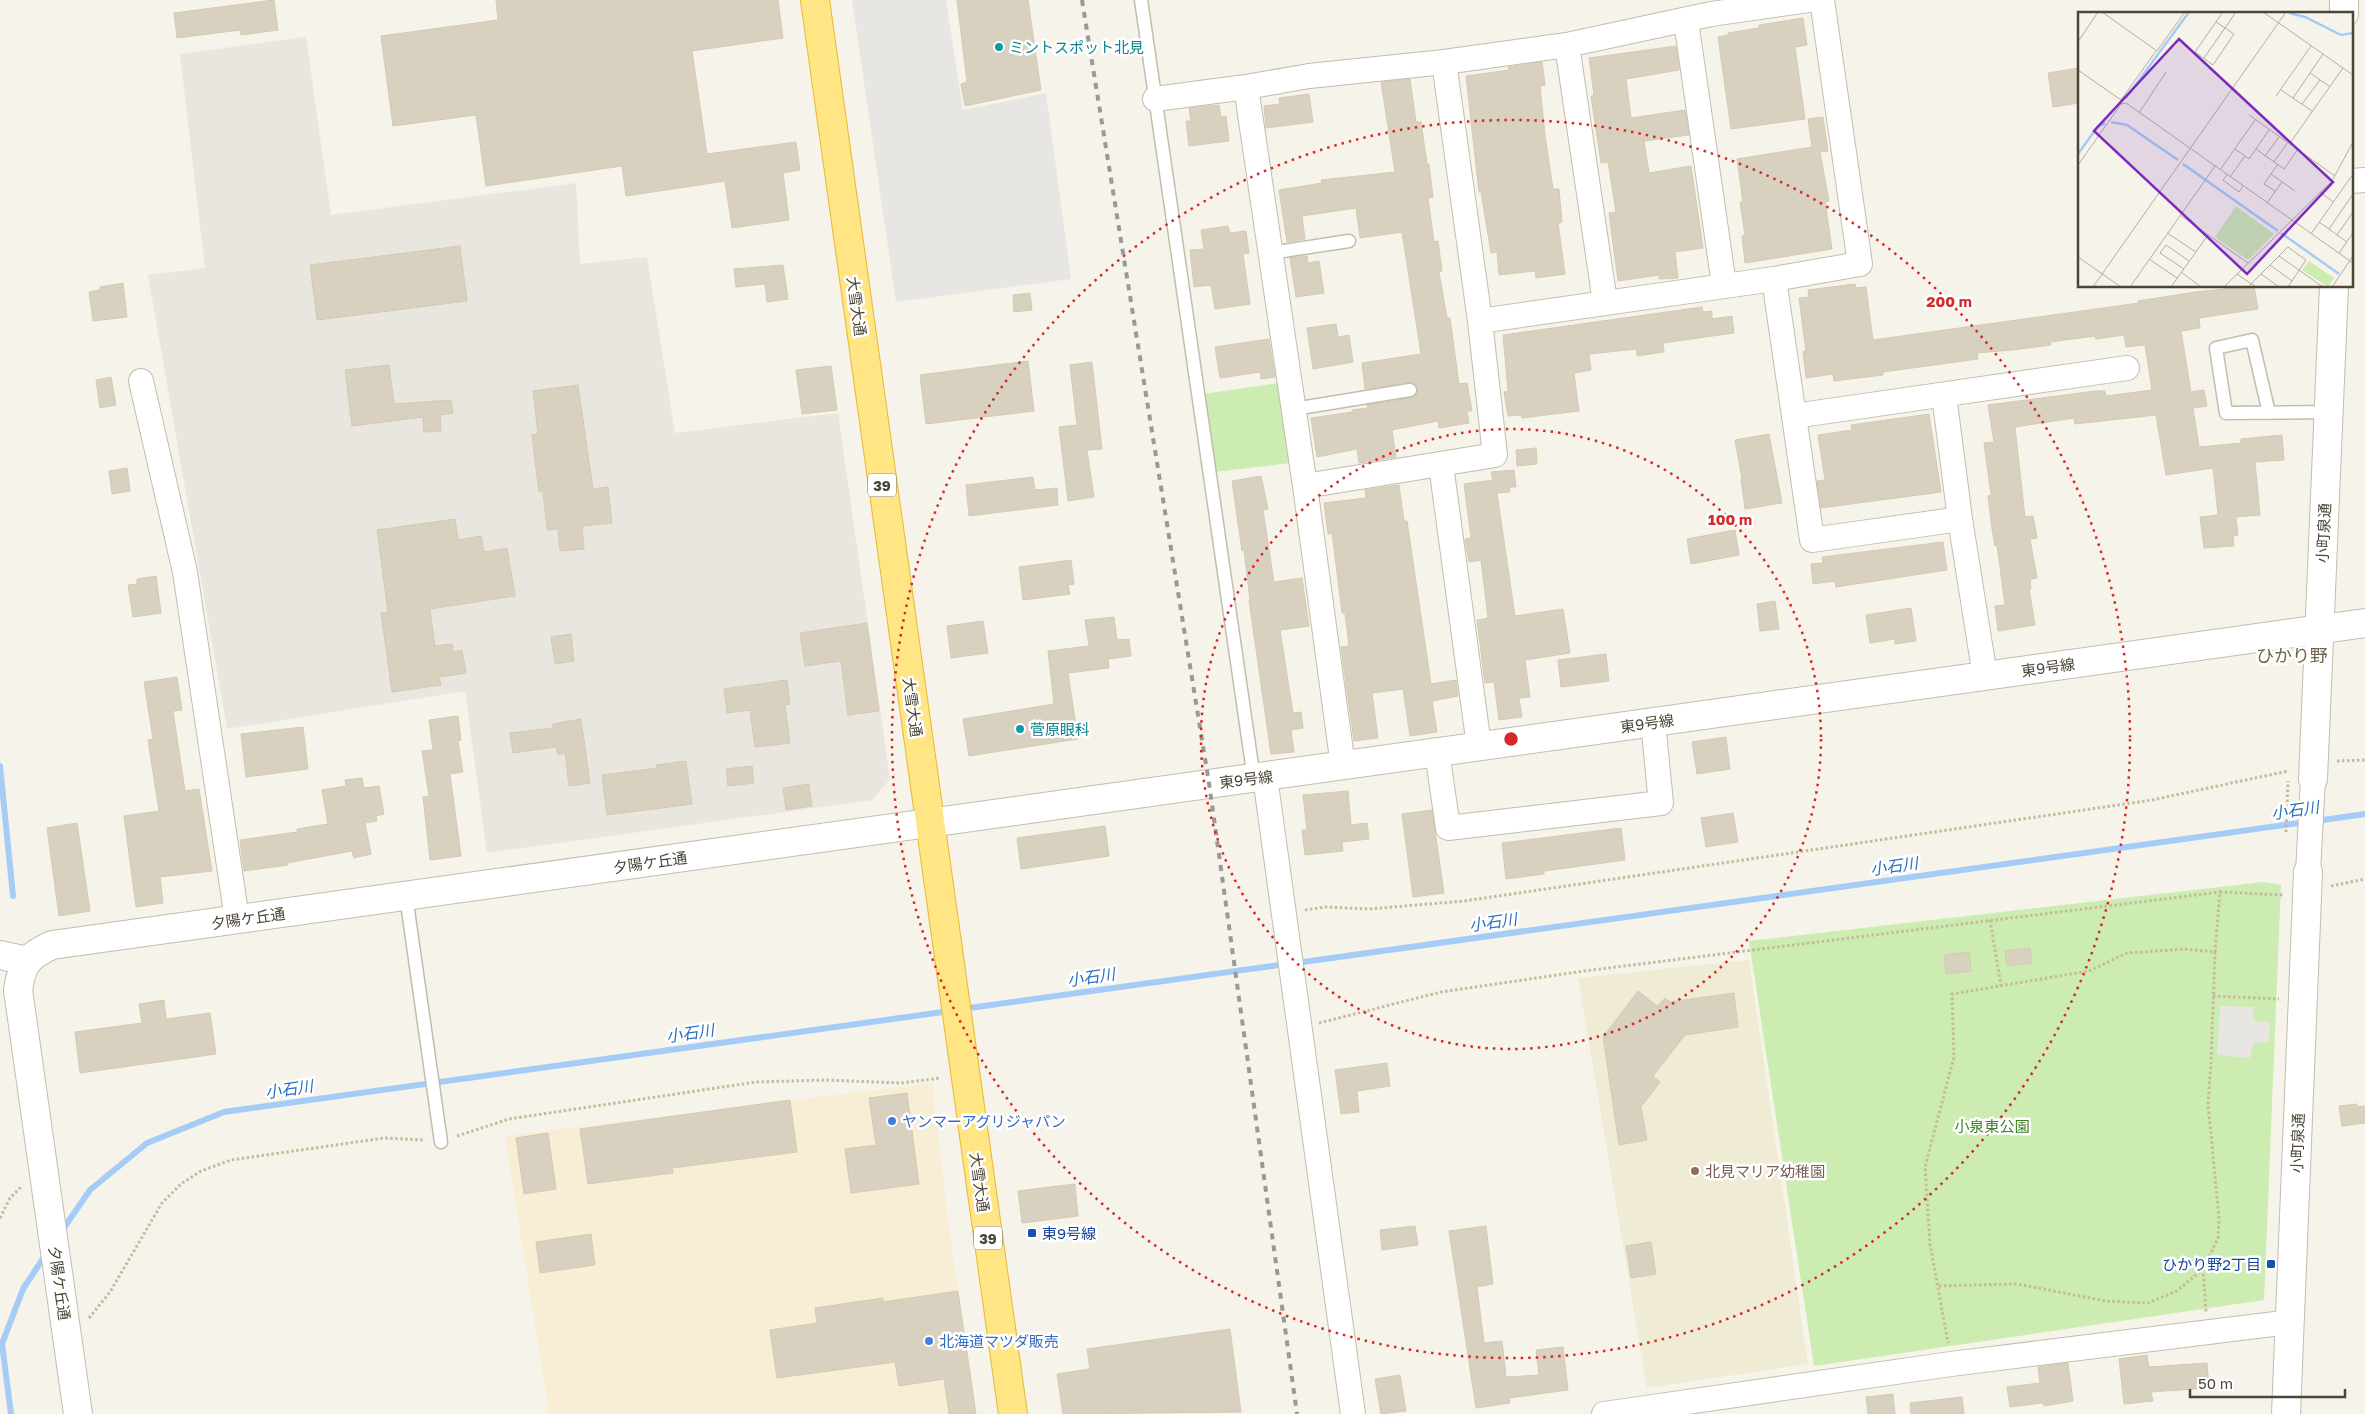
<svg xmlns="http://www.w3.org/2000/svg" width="2365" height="1414" viewBox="0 0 2365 1414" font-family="'Golos Text','Noto Sans JP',sans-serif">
<rect width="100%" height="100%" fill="#f6f4ea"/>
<path fill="#f8edd5" d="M932 1083 948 1220 976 1414H549L505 1136Z"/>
<path fill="#e9e5df" d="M306 37 331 215 576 183 580 264 647 257 675 433 838 413 890 779 872 800 487 853 465 691 227 729 148 275 205 268 180 54Z"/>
<path fill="#f0ebd4" d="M1749 960 1808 1364 1647 1388 1578 978Z"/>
<path fill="#ccecb1" d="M1278 383 1290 463 1215 472 1203 394Z
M2263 882 2281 885 2264 1300 1814 1366 1749 941Z"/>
<path fill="#e8e6e2" d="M852 0H946L963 110 1046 93 1071 279 896 302Z
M2220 1006 2254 1007 2253 1015 2255 1020 2260 1022H2270L2269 1042 2255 1043 2252 1047 2250 1058 2217 1055Z"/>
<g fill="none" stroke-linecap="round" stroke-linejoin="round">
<path stroke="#a4ccf6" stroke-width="6" d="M0 766 13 896
M2316 821 2365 814
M1296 963 2306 822
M962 1009 1286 964
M61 1232 90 1190 147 1143 224 1112 950 1011
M11 1414 2 1344 23 1289 46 1254"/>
</g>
<path fill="#d9d1bf" stroke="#d4cab1" d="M274 0 278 30 241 35 240 30 177 38 174 13Z
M496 0H778L783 38 692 51 707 154 796 142 800 170 783 173 789 220 732 228 725 181 626 196 622 166 486 186 476 115 393 126 381 36 498 20Z
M957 0H1028L1041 90 965 106 961 84 967 82Z
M1803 18 1807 45 1795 47 1805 119 1731 129 1718 37 1728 35V33L1759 28V25Z
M1676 46 1679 70 1626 79 1631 118 1685 110 1689 135 1644 141 1649 173 1691 166 1703 248 1675 252 1678 278 1659 279V275L1618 281 1609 213 1616 212 1608 162 1601 163 1591 96 1594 95 1589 58Z
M1542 62 1545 85 1540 86 1545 135 1553 189H1559L1562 222 1558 223 1565 274 1536 278 1535 271 1499 275 1497 252 1491 253 1481 192H1479L1466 76 1509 70 1508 67Z
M2079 68V103L2053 107 2048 73Z
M1410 79 1416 122H1421L1427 164H1429L1433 197 1428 198 1434 242 1438 241 1442 271 1439 272 1447 318H1450L1459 384 1467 383 1472 411H1467L1469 423 1439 428 1438 421 1392 430 1396 457 1359 463 1357 449 1317 457 1311 418 1353 412 1352 410 1368 408 1367 405 1411 398 1417 393V385L1409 382 1365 389 1362 363 1421 354 1402 232 1360 238 1356 208 1302 216 1305 239 1287 242 1279 190 1322 183 1321 180 1395 172 1381 82Z
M1309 94 1313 122 1266 128 1264 106 1280 104 1279 98Z
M1219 105 1221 117 1226 116 1229 141 1189 146 1186 121H1191L1189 108Z
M1823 117 1828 151 1820 152 1829 201 1825 202 1832 249 1745 263 1742 236 1745 235 1740 202H1743L1737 159 1812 147 1808 119Z
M1228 226 1230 233 1246 231 1249 253 1243 254 1250 304 1215 309 1211 285 1194 287 1190 250 1204 249 1201 230Z
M460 246 467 301 317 320 310 265Z
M1307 256 1308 263 1319 261 1324 293 1296 297 1290 258Z
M783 265 788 299 767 302 765 284 736 287 734 269Z
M123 283 127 317 93 321 89 292 100 290V287Z
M1855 284 1856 288 1866 287 1873 340 2139 303 2138 301 2195 292 2254 286 2258 309 2199 318 2200 328 2181 331 2191 392 2204 390 2207 406 2193 408 2199 447 2241 443V439L2282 435 2284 460 2255 462 2260 515 2236 517 2238 535 2233 536 2234 546 2204 548 2200 517 2218 515 2213 468 2166 475 2156 415 2075 424 2074 418 2015 427 2025 517 2033 516 2037 538 2030 539 2037 578 2030 579 2031 589H2029L2035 625 1998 631 1995 606 2005 605 1997 545 1995 546 1992 529 1988 496 1991 495 1984 443 1994 442 1988 405 2095 391H2105L2106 396 2152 390 2145 345 2126 347 2124 335 2096 339 2095 336 2050 342 2051 345 2012 350 1977 353 1978 359 1883 372V375L1834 381 1833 374 1806 378 1803 351H1806L1799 298 1809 297 1808 290Z
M1030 293 1032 310 1014 312 1013 295Z
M1702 307 1703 312 1712 311V319L1732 316 1734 333 1663 343 1664 352 1637 356V349L1589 354 1591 370 1574 373 1579 411 1522 418 1521 415 1508 416 1504 392 1508 391 1503 335Z
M1336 324 1338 337 1349 335 1353 362 1313 369 1307 328Z
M1269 339 1275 377 1261 379 1260 372 1220 378 1215 347Z
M1028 361 1034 411 926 424 920 375Z
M1092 362 1102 449 1087 450 1094 497 1068 501 1059 427 1077 425 1070 365Z
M389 365 394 404 451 400 453 413 440 415 441 431 424 432 423 417 352 426 345 370Z
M831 366 837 410 802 414 796 370Z
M111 377 116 405 100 408 96 380Z
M578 385 593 489 608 487 612 523 582 526 584 549 560 551 558 529 547 530 543 491 539 492 532 435 538 434 533 391Z
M1929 414 1941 492 1821 508 1817 481 1825 480 1818 435 1852 430 1851 425Z
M1769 434 1782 503 1745 509 1741 479H1742L1735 440Z
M1536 448 1537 464 1517 466 1516 450Z
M127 468 130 491 112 494 109 471Z
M1514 470 1516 487H1509L1510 492 1497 493 1515 616 1563 609 1570 653 1525 660 1530 697 1519 698 1522 717 1499 720 1494 682 1485 683 1477 620 1488 618 1481 560 1469 562 1465 539 1471 538 1464 484 1493 480 1491 472Z
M1261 476 1268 509 1263 510 1274 582 1302 578 1309 626 1280 630 1293 713 1301 712 1303 728 1291 730 1294 752 1271 754 1249 600H1250L1244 550 1242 551 1232 481Z
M1033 477 1035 490 1057 488 1058 505 969 516 966 485Z
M1399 485 1404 521H1407L1431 684 1456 680 1458 696 1432 701 1437 732 1410 736 1403 689 1372 693 1378 738 1354 741 1341 647 1349 646 1345 613H1342L1332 533 1328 534 1324 503 1366 498 1365 490Z
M455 519 458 540 481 536 484 552 507 548 515 596 430 609 435 646 452 644 453 652 462 650 466 673 439 677 441 685 392 692 381 613 388 612 377 530Z
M1735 530 1739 555 1691 564 1687 539Z
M1943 542 1947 570 1836 587 1835 581 1813 584 1811 564 1823 563 1822 557Z
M1071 560 1074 584 1068 585 1070 594 1023 600 1019 567Z
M156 576 161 613 133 617 128 585 137 584V579Z
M1775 601 1779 629 1760 631 1757 604Z
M1911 608 1916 641 1895 644V639L1870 643 1866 615Z
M1114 617 1117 640 1129 639 1131 656 1108 659 1109 668 1068 673 1078 739 969 756 963 719 1054 704 1048 651 1089 646 1085 620Z
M983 621 988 653 951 658 947 626Z
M867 623 879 711 848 715 841 661 805 666 800 633Z
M571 634 574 661 555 664 551 637Z
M1606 654 1609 681 1561 687 1558 660Z
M177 677 182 710 173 711 185 791 199 789 212 871 160 877 163 903 136 907 124 816 159 811 148 740 153 739 144 682Z
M787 680 790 704 785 705 790 743 755 747 750 710 727 713 724 689Z
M458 716 461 740 458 741 463 772 450 774 461 856 430 860 423 797 429 796 422 751 433 750 429 720Z
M581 719 590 783 569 786 565 753 558 755 556 747 513 753 510 733 553 728V724Z
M303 727 308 769 246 777 241 734Z
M1726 737 1730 769 1697 774 1692 742Z
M686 761 692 804 607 815 602 775 657 768 656 765Z
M752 766 754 783 728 786 726 769Z
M362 778 364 788 379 786 384 814 376 816 377 821 365 823 371 854 354 858 352 851 287 863 288 865 244 871 240 840 297 832V829L328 824 322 790 346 786 345 780Z
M809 784 812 806 786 810 783 788Z
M1348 791 1351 825 1367 823 1369 839 1342 842 1343 851 1305 855 1302 830H1307L1303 795Z
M1432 810 1444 893 1413 897 1402 814Z
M1733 813 1738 842 1706 847 1701 818Z
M77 823 90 911 59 916 47 828Z
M1105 826 1109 856 1021 869 1017 838Z
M1621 828 1625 860 1544 871V874L1506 879 1502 843Z
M2030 948 2032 963 2007 966 2005 951Z
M1969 952 1971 971 1946 974 1944 955Z
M1638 991 1657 1006 1665 998 1670 1002 1734 993 1738 1027 1685 1035 1653 1076 1660 1082 1641 1107 1647 1140 1619 1145 1603 1037Z
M164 1000 166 1019 210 1013 216 1054 80 1073 75 1032 142 1023 139 1004Z
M1387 1063 1390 1086 1357 1091 1359 1112 1341 1114 1335 1070Z
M907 1093 919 1184 851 1193 845 1149 876 1145 869 1098Z
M790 1100 797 1152 672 1168 673 1173 588 1184 580 1129Z
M2357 1104V1107L2365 1106V1123L2342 1126 2339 1106Z
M548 1133 556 1189 524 1194 516 1138Z
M1075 1184 1078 1216 1022 1223 1018 1191Z
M1415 1226 1418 1245 1382 1250 1380 1230Z
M1486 1226 1493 1284 1477 1287 1484 1343 1502 1341 1506 1377 1539 1375 1536 1350 1563 1347 1568 1390 1509 1398 1510 1403 1476 1408 1449 1231Z
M591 1234 595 1265 540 1273 536 1242Z
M1651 1242 1656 1274 1631 1278 1626 1246Z
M958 1291 976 1414H949L944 1379 899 1386 895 1362 777 1378 770 1330 817 1323 815 1308 883 1298V1302Z
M1230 1329 1241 1412 1063 1414 1057 1374 1090 1369 1087 1349Z
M2147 1355 2149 1367 2207 1363 2209 1388 2151 1392 2153 1401 2124 1404 2119 1359Z
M2068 1363 2073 1401 2044 1406 2043 1403 2010 1407 2007 1387 2040 1383 2038 1367Z
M1400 1375 1406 1411 1381 1414 1375 1379Z
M1893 1394 1895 1414H1868L1866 1397Z
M1962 1397 1964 1414H1911L1910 1403Z"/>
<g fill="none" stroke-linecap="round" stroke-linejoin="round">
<defs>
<path id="service" d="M1141 0 1254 779
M1270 253 1349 241
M1294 409 1410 390
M2269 413 2252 340 2216 348 2226 413 2328 412
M406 896 441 1142"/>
<path id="minor" d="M1686 21 1724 285
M1567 45 1605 302
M1246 87 1305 486 1343 766
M1155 99 1246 87 1309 76 1444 62 1567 45 1711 14 1809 0
M2351 181 2365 180
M1774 279 1812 540 1960 519
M1480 321 1774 279 1860 264 1822 0
M141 381 185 572 237 919
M1944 395 1960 519 1985 676
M1794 416 2127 368
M1441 465 1479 746
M1305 486 1495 455 1480 321 1444 62
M1437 752 1448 828 1661 803 1653 722
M1265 777 1353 1414
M2308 872 2313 779
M1604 1414 1951 1364 2290 1322"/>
<path id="tertiary" d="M2344 14V0
M2313 779 2334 286
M0 955 27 961
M78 1414 18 990C22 963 28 956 52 945L2365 623
M2286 1414 2308 872"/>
<path id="trunk" d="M815 0 1013 1414"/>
</defs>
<use href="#service" stroke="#c2bdac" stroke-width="15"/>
<use href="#minor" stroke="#c2bdac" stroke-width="26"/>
<use href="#tertiary" stroke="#c2bdac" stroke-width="30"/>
<use href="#trunk" stroke="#e8b832" stroke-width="30"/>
<path stroke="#c5bb9c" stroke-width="3" stroke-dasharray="2.5 2.5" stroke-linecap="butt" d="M2337 761 2365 760
M2286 832 2288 781
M2331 886 2365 879
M1305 910 1325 907 1369 909 1464 901 2152 800 2288 771V772
M1990 920 2001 986
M2215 952 2220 892 2283 895
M2213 996 2279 999
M1319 1023 1441 992 1584 971 2220 892
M457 1136 509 1119 756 1082 827 1080 901 1083 941 1078
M0 1218 10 1198 22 1186
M2203 1269 2206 1312
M1939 1286 2017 1284 2106 1301 2148 1303 2177 1291 2203 1269 2218 1238 2219 1218 2208 1104 2211 1062 2215 952 2185 949 2127 953 2089 971 1952 994 1954 1057 1925 1167 1930 1244 1948 1343
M89 1318 110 1292 162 1203 181 1184 201 1171 231 1160 384 1138 424 1140"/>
<use href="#service" stroke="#fff" stroke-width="12"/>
<use href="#minor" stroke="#fff" stroke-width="24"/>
<use href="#tertiary" stroke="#fff" stroke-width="28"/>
<use href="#trunk" stroke="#ffe583" stroke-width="28"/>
<path stroke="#999" stroke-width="4" stroke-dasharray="6 6" stroke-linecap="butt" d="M1082 0 1209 783 1297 1414"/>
</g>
<g fill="none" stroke="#d62828" stroke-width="2.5" stroke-dasharray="2.5 5">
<circle cx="1511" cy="739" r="310"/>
<circle cx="1511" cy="739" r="619"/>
</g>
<g fill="#0f9aa8" stroke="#fff" stroke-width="2">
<circle cx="999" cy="47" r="5"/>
<circle cx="1020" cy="729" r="5"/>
</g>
<g fill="#3f7fe0" stroke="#fff" stroke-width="2">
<circle cx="892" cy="1121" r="5"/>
<circle cx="929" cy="1341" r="5"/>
</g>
<circle fill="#8d6e63" stroke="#fff" stroke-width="2" cx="1695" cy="1171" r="5"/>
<g fill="#1a4fb4" stroke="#fff" stroke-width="2">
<rect x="1027" y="1228" width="10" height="10" rx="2.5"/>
<rect x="2266" y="1259" width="10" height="10" rx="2.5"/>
</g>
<g text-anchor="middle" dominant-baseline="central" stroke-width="5" stroke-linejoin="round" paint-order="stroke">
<g fill="#fff" stroke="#817d73" stroke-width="1">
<rect x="868" y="473.5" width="28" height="23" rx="4"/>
<rect x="974" y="1226.5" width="28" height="23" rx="4"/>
</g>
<g font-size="14" font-weight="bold" fill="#4b4537">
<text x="882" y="485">39</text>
<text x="988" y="1238">39</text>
</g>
<g font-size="15" fill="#0d838f" stroke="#fff" text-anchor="start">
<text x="1009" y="47">ミントスポット北見</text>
<text x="1030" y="729">菅原眼科</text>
</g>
<g font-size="15" fill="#4b4537" stroke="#fff">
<text transform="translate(857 306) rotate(82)">大雪大通</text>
<text transform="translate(2323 533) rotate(-87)">小町泉通</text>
<text transform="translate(2048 667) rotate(-8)">東9号線</text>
<text transform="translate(913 707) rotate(82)">大雪大通</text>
<text transform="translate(1647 723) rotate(-8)">東9号線</text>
<text transform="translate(1246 779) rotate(-7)">東9号線</text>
<text transform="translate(650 862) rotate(-8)">夕陽ケ丘通</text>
<text transform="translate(248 918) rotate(-8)">夕陽ケ丘通</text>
<text transform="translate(2297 1143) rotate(-88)">小町泉通</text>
<text transform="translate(980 1182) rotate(82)">大雪大通</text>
<text transform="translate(60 1283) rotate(82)">夕陽ケ丘通</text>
</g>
<g font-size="15" fill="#366cbe" stroke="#fff" text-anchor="start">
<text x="902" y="1121">ヤンマーアグリジャパン</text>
<text x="939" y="1341">北海道マツダ販売</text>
</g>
<g font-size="15" fill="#3f8225" stroke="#fff">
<text x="1992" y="1126">小泉東公園</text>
</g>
<g font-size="15" fill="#785e54" stroke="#fff" text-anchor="start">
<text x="1705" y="1171">北見マリア幼稚園</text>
</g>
<g font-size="15" fill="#164399" stroke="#fff" text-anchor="start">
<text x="1042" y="1233">東9号線</text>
<text x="2261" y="1264" text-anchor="end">ひかり野2丁目</text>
</g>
<g font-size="16" font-style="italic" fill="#2870c0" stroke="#fff">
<text transform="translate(2295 810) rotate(-8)">小石川</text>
<text transform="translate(1894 866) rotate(-8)">小石川</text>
<text transform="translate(1493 922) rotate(-8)">小石川</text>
<text transform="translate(1091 977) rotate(-8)">小石川</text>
<text transform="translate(690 1033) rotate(-8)">小石川</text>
<text transform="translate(289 1089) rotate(-8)">小石川</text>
</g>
<g font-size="18" fill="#6f654e" stroke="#fff">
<text x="2292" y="655">ひかり野</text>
</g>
</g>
<g transform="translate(2078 12)">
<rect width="275" height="275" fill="#f6f4ea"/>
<path d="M158 194 196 222 170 248 137 225ZM231 249 256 266 250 275 224 258Z" fill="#ccecb1"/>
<path fill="none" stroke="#a4ccf6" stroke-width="2.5" d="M211 1 227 5 263 23 275 21M48 86 111 0M33 110 49 113 100 148M0 142 20 114 27 111M105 152 200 219M203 221 261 262"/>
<path fill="none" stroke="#b2aea2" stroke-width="1" d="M24 0 79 39 107 0M185 0 275 63M138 10 156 22 135 53 117 40 145 0M0 30 20 0M126 46 158 0M0 58 43 88M232 61 251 74M203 78 234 99M198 84 233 34M215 86 245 42M43 88 78 39M224 92 242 68M61 101 88 60M171 103 257 164M212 131 265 56M157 137 171 147 191 118M178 137 206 157 220 137M187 144 201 125M196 150 210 130M0 153 43 92 48 91 275 251M142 158 177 108M193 162 217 179M149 163 145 168 161 180 165 174M152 165 167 144M197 179 186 172 200 152M242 180 255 190M189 191 204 170M102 203 170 251M241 210 269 230M251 217 275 182M89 221 118 240M233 222 275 162M259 223 275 200M261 241 275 221M201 244 245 275M0 245 43 275M71 247 99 266M192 253 214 269M106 257 82 241 88 233 111 249M103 260 123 275M159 262 178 275M183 262 201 275M15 275 208 0M52 275 137 154M93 275 130 223M146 275 254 169 275 130M170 275 210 235 228 248 210 275M254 275 275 244"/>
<path fill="#7b2cbf" fill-opacity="0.15" stroke="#7b2cbf" stroke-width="2.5" d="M101 27 255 170 169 262 16 119Z"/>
<rect width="275" height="275" fill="none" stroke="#4b4537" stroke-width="2.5"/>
</g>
<circle cx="1511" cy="739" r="8" fill="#d62828" stroke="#fff" stroke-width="2.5"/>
<g font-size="15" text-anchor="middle" font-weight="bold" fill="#d62828" stroke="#fff" stroke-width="5" stroke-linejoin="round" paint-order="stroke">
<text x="1949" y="307">200 m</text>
<text x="1730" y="525">100 m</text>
</g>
<path d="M2190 1389v8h155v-8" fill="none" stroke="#4b4537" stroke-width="2.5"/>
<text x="2198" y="1389" font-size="15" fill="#4b4537" stroke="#ffffff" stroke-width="4" paint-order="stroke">50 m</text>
</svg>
